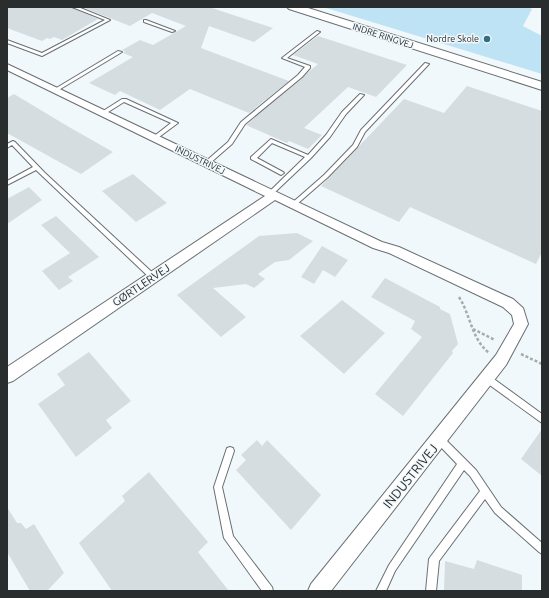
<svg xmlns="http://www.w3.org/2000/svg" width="549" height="598" viewBox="0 0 549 598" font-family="Ubuntu,sans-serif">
<rect width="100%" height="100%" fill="#f1f8fb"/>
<path fill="#bee3f4" d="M323 7H527L532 9 523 26 542 36V74Z"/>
<path fill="#d6dde0" d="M7 7H71L98 19 62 40 54 37 50 39 47 38 42 41 7 28Z
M82 7H209L273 28 254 42 209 26 201 48 289 81 249 113 190 89 160 110 120 91 115 95 89 83 133 57 123 53 125 51 122 50 140 40 153 45 186 26 152 13 130 26Z
M318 36 407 65 376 97 348 87 304 128 322 135 308 149 289 141 287 143 246 125 318 64 293 55Z
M467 86 542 111V252L536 264 410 207 399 222 321 186 404 99 444 113Z
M14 94 69 127 113 152 81 174 7 133V98Z
M133 174 167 203 136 222 102 191Z
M29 187 42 200 7 224V199Z
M56 216 99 257 68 277 73 281 59 290 42 271 70 253 41 225Z
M297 233 313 241 289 260 275 262 258 274 265 279 254 288 246 284 213 288 246 317 221 337 177 295 259 236Z
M322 246 348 260 335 277 323 270 314 284 301 277Z
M385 278 440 307V309L450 314 458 344 452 351 453 353 403 416 375 394 422 337 411 329 415 321 371 297Z
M342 300 385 333 344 374 300 336Z
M89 352 131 401 106 420 112 428 76 457 38 404 65 385 57 374Z
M542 429V476L521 459Z
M257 440 262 446 267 440 321 495 291 530 236 470 246 460 241 455Z
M149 472 208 542 198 552 229 591H112L79 543 125 501 122 496Z
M7 507 17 523H21L26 529 34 524 64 573 47 591H30L7 552Z
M477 560 522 575V591H444L445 561 474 569Z"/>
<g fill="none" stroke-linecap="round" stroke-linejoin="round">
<defs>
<path id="lane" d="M72 7H78L110 20 42 56 7 43V40L42 53 105 20Z
M144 20H146L175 31 172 32 144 22Z
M317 31 320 32 287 58 310 66V68L302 77 245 124 232 144 209 164H205V162L228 142 241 122 298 75 305 67 282 58Z
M118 51 122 52 57 91 53 90Z
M425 63 429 64 365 132 357 147 328 177 296 205H292L291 204 292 203 324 175 353 145 361 130Z
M360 94 364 95 346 114 330 137 311 158 273 194H269V192L305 157 272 143 257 158 283 172 284 173 281 175 251 159V157L271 139 308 155 326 135 342 112Z
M122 99H126L178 123 155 140 153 139V137L171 123 124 102 105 114 100 113Z
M13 141 15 142 45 173 155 275 156 277 155 279H151L36 170 7 185V181L33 167 12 145 7 148V144Z
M487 374 542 414V423L484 381 483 378 484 375Z
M439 435 442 436 476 470 501 507 542 543V554L539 552 495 513 485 499 439 561 436 591H426L429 559 431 556 480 491 470 476 464 470 395 571 386 591H376L389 565 457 464 436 442 435 439 436 436Z
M230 447 233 448 234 451 222 487 233 536 272 587 273 591H262L224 538 214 487 227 448Z"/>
<path id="street" d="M7 64 382 242 399 247 513 299 523 308 528 324 506 365 331 591H308L311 584 496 355 514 324 512 315 503 307 389 253 373 248 275 200 13 381 7 383V367L265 196 7 70Z"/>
<path id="secondary" d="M287 7H305L542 82V90L289 9Z"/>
</defs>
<use href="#lane" stroke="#696f72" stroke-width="2"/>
<use href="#street" stroke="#696f72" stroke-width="2"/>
<use href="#secondary" stroke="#696f72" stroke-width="2"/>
<path stroke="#a7acae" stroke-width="2.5" stroke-dasharray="3 2" stroke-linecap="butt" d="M459 297C471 316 471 338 489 353
M473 329 495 340
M521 354 542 364"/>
<use href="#lane" fill="#fff" fill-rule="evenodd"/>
<use href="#street" fill="#fff" fill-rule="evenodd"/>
<use href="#secondary" fill="#fff" fill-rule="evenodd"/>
</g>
<circle fill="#326e86" stroke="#f1f8fb" stroke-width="1.5" cx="487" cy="39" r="4"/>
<g text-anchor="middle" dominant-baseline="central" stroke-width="3" stroke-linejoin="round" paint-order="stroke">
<g font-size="9" fill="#2a2d2e" stroke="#f1f8fb">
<text transform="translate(383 36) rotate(18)">INDRE RINGVEJ</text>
<text transform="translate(200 160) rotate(26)">INDUSTRIVEJ</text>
</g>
<g font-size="9" fill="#2a2d2e" stroke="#f1f8fb" text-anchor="end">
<text x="479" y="39">Nordre Skole</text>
</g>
<g font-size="11" fill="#2a2d2e" stroke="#f1f8fb">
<text transform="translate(141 285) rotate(-34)">GØRTLERVEJ</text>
</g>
<g font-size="13" fill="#2a2d2e" stroke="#f1f8fb">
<text transform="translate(410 476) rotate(-51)">INDUSTRIVEJ</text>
</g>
</g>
<rect width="549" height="598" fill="none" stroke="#2a2d2e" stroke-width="16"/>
</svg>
